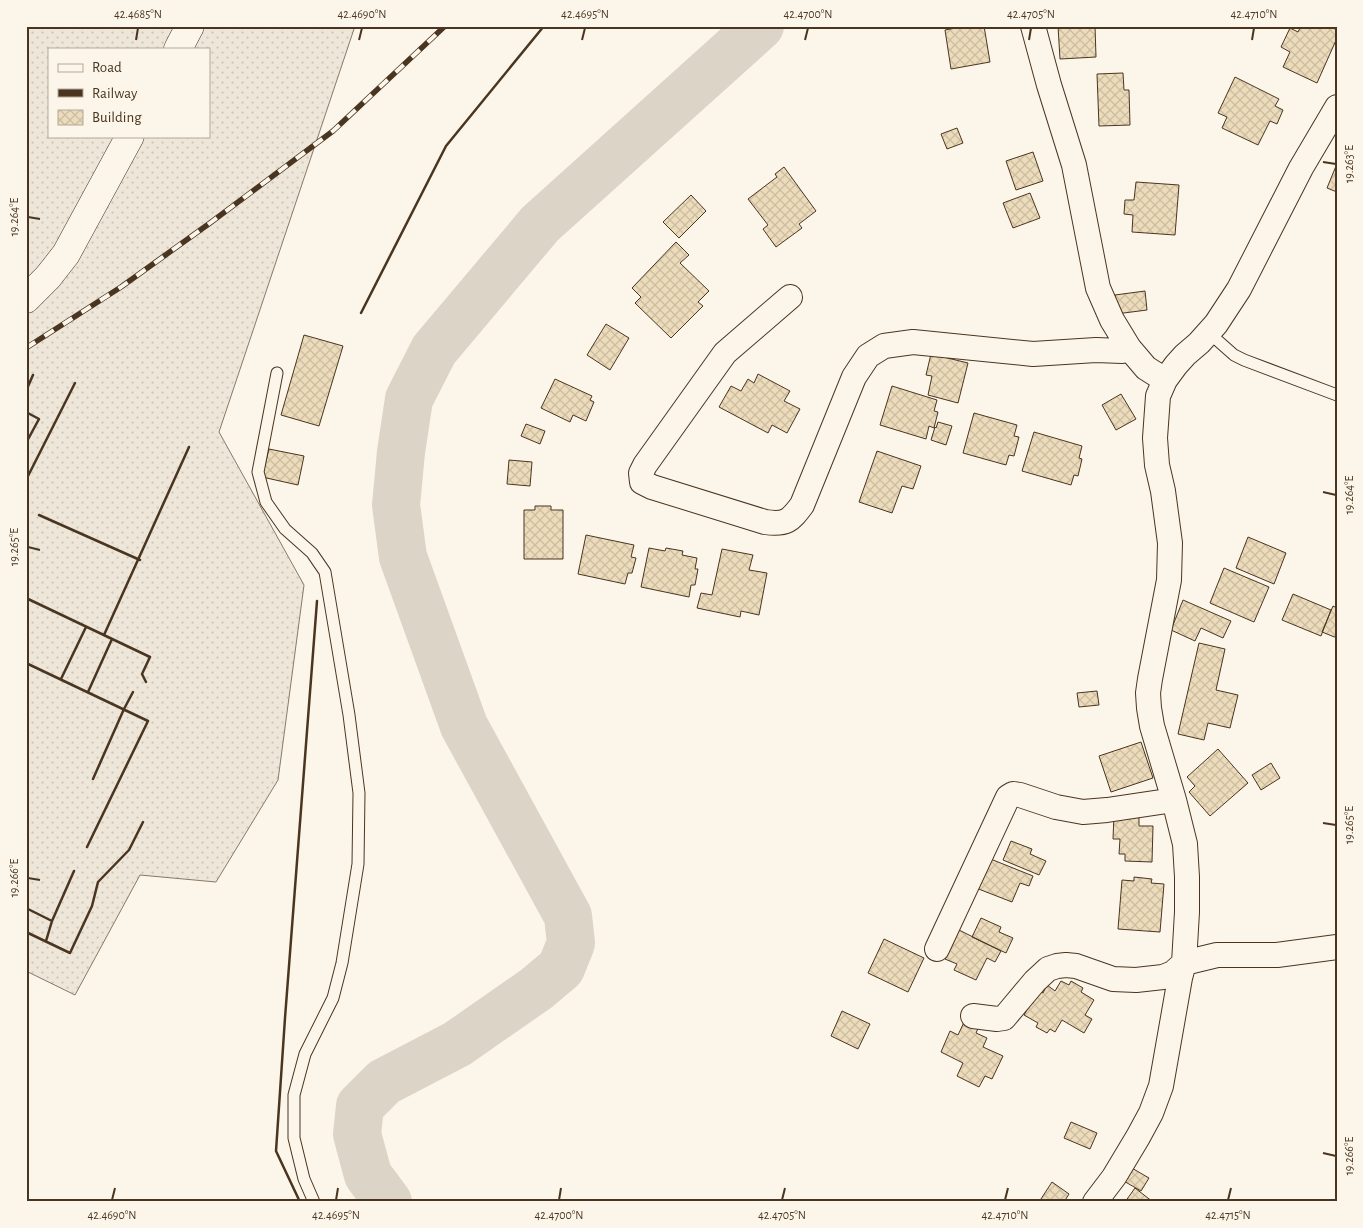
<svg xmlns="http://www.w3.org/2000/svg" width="1363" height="1228" viewBox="0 0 1363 1228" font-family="'Alegreya Sans',sans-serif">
<defs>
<pattern id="grass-dots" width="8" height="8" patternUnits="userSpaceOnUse" patternTransform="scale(1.25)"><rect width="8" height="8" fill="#ede6d9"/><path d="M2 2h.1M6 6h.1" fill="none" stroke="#cdc6ba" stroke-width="1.8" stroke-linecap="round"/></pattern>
<pattern id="building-cross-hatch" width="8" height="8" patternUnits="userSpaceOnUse" patternTransform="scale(1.25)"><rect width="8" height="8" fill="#ecdcbc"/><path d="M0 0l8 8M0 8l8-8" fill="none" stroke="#ccbda1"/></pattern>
</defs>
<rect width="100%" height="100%" fill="#fbf6e9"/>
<path fill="url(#grass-dots)" stroke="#887966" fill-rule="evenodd" d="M26 26H355L219 432 304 585 278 780 216 882 140 875 75 995 26 971ZM49 49H209V136H49Z"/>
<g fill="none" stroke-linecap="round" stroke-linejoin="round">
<path stroke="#dcd4c6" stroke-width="48" d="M388 1202 368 1175 357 1134 360 1106 384 1082 457 1044 536 989 561 968 571 943 568 916 464 726 403 557 396 505 401 452 409 399 434 350 540 224 760 26"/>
</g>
<path fill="url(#building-cross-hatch)" stroke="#4a3520" d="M967 26H984L990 62 951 69 945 30Z
M1058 26H1095L1096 57 1060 59Z
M1301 26H1329L1337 30V38L1317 83 1283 67 1290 52 1281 47 1290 28 1298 32Z
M1123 73 1124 90H1129L1130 125 1099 126 1097 74Z
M1235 77 1279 99 1275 106 1283 110 1277 124 1270 121 1258 145 1222 128 1227 117 1218 113Z
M957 128 963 143 947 149 941 134Z
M1033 152 1043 181 1016 190 1006 161Z
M1336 166 1337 167V192L1327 188Z
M784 167 816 211 799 224 802 228 776 247 763 229 768 225 748 199 777 177 775 174Z
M1136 182 1179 185 1175 235 1132 232 1133 215 1124 214 1125 200H1134Z
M1030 193 1040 218 1013 228 1003 203Z
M691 195 706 211 679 238 663 222Z
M676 242 689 255 680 263 709 291 698 302 703 306 671 338 635 303 641 297 632 288Z
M1145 291 1147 310 1116 314 1115 295Z
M606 324 629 338 610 370 587 355Z
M304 335 343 346 319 426 281 415Z
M931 354 968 363 958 403 928 395 932 376 926 375Z
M758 374 790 391 784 401 800 409 787 433 772 425 768 433 719 407 731 386 741 391 748 379 754 383Z
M555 379 592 396 590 400 594 402 586 421 573 415 570 422 541 408Z
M892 386 937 400 934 411 938 412 934 428 929 426 926 439 880 425Z
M1121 394 1136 419 1116 430 1102 405Z
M974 413 1017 425 1014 436 1019 437 1014 456 1009 455 1006 465 963 453Z
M938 422 952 426 946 445 931 440 935 427 936 428Z
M526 424 545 431 540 444 521 436Z
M1034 432 1082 446 1079 458 1082 459 1078 476 1074 475 1071 485 1022 471Z
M269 449 304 456 298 485 262 477Z
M877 451 921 466 913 489 902 486 892 513 859 502Z
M509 460 532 462 530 486 507 484Z
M535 506H551V510H563V559H524V510H535Z
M586 535 634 545 631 557 636 558 632 573H628L625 584 578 574Z
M1248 537 1286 553 1274 584 1236 568Z
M649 548 665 551 666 548 683 551 682 555 697 558 695 569H698L695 585H691L689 597 641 587Z
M722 549 753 555 749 570 767 573 759 615 741 611 740 617 697 608 701 593 712 595Z
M1224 568 1269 587 1254 622 1210 603Z
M1293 594 1331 610 1321 636 1282 620Z
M1183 600 1231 621 1223 638 1201 628 1195 641 1171 630Z
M1333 606 1337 608V638L1322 632Z
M1199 643 1225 649 1216 690 1238 695 1230 728 1208 723 1204 740 1178 734Z
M1097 691 1099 705 1079 707 1077 693Z
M1141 742 1153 778 1111 792 1099 756Z
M1218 749 1248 783 1210 816 1189 792 1195 786 1187 777Z
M1271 763 1280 778 1261 790 1252 775Z
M1114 814 1139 815V826H1153L1152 862 1125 861V854H1119L1120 839H1113Z
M1011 841 1032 849 1030 854 1046 861 1039 875 1003 860Z
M988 858 1033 876 1029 886 1020 883 1012 902 976 888Z
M1134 877 1152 879 1151 883 1164 884 1160 932 1118 929 1122 880 1134 881Z
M981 918 1001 927 999 932 1013 938 1006 953 972 937Z
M959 930 1001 951 995 962 987 958 976 980 954 970 957 964 945 959Z
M884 939 924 958 908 992 868 973Z
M1061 981 1069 985 1071 981 1083 988 1081 992 1094 1000 1085 1015 1092 1019 1084 1033 1062 1020 1055 1032 1050 1029 1047 1033 1036 1027 1038 1023 1024 1015 1038 990 1043 993 1047 985 1055 991Z
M842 1011 870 1024 858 1049 831 1036Z
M966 1018 980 1024 976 1033 987 1038 983 1047 1003 1056 992 1079 985 1076 979 1087 957 1076 963 1063 941 1052 950 1031 958 1035Z
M1071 1122 1097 1133 1090 1149 1064 1138Z
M1130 1167 1149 1178 1141 1191 1122 1180Z
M1052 1182 1069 1194 1064 1202H1039Z
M1135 1188 1153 1202H1125Z"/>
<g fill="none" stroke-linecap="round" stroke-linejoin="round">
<defs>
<path id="lane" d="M1208 332 1234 355 1244 360 1337 395
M277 373 258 472 266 502 285 529 312 553 325 572 349 715 359 793 358 864 342 963 333 998 305 1054 294 1095V1138L304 1179 314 1202"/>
<path id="street" d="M1033 26 1049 85 1074 165 1098 288 1112 320 1129 348 1146 368 1165 380
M790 297 725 353 645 465 641 473 642 482 652 487 765 522C786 525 790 521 802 505L854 377 868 356 884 346 913 342 1033 354 1096 350 1122 351 1129 348
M937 949 1008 797 1013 794 1020 795 1056 807 1083 812 1107 810 1174 800
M973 1016 997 1019 1004 1018 1035 981 1048 969 1057 966 1066 965 1076 966 1113 979 1136 980 1163 977 1173 973 1184 963 1217 955H1277L1337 947
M1095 1202 1114 1177 1138 1137 1151 1113 1161 1086 1180 978 1184 963 1187 912V877L1185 844 1174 800 1152 726 1149 708 1148 693 1150 679 1169 580 1170 543 1163 491 1157 465 1155 438 1158 396 1165 380 1176 365 1185 355 1199 343 1216 324 1239 289 1301 168 1337 107"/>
<path id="secondary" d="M178 49 190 26
M26 299 48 277 66 254 130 136"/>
</defs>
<use href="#lane" stroke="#4a3520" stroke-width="13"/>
<use href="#street" stroke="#4a3520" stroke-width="26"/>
<use href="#secondary" stroke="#4a3520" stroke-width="29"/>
<use href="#lane" stroke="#fbf6e9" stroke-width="11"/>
<use href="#street" stroke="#fbf6e9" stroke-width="24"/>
<use href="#secondary" stroke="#fbf6e9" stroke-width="28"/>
<defs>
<path id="rail" d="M26 348 121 287 210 223 333 131 445 26"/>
</defs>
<use href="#rail" stroke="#4a3520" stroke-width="5.5"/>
<use href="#rail" stroke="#fbf6e9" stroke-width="4" stroke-dasharray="11" stroke-linecap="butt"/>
<path stroke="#4a3520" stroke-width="2.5" d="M361 313 446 146 544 26
M26 391 33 375
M26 412 39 419 26 443
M26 480 75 383
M39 515 140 560
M26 598 150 657 142 674 146 682
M104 635 189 447
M26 663 148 721 87 847
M61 679 86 627
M88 692 112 639
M93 779 124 709 133 692
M26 908 52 921
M26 932 70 953 92 906 98 882 129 850 143 822
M46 941 52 921 74 871
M300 1202 276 1151 285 1018 317 601"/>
</g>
<path fill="none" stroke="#4a3520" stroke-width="2" d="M136 40 138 28M359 40 362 28M582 40 585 28M805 40 808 28M1029 40 1031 28M1252 40 1254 28M1323 162 1336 164M28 217 40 219M1323 492 1336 495M28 547 40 550M1323 823 1336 825M28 878 40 880M1323 1153 1336 1156M112 1200 115 1188M336 1200 338 1188M559 1200 561 1188M782 1200 785 1188M1005 1200 1008 1188M1228 1200 1231 1188"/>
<rect width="1363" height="1228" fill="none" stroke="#fbf6e9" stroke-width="55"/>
<rect x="48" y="48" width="162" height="90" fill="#fbf6e9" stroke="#b4a999"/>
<rect x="58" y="64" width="25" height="8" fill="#fbf6e9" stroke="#b4a999"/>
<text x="92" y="72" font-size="15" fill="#4a3520">Road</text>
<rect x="58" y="89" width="25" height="8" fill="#4a3520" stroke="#b4a999"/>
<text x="92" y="98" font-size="15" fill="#4a3520">Railway</text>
<rect x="58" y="110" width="25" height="15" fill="url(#building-cross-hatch)" stroke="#b4a999"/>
<text x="92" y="122" font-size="15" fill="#4a3520">Building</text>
<rect x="28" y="28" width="1308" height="1172" fill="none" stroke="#4a3520" stroke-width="2"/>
<g font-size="12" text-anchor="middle" fill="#4a3520">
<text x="138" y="18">42.4685°N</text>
<text x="362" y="18">42.4690°N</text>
<text x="585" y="18">42.4695°N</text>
<text x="808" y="18">42.4700°N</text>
<text x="1031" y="18">42.4705°N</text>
<text x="1254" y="18">42.4710°N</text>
<text transform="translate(1349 164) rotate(-90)" y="4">19.263°E</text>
<text transform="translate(14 217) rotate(-90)" y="4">19.264°E</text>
<text transform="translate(1349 495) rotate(-90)" y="4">19.264°E</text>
<text transform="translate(14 547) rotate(-90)" y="4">19.265°E</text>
<text transform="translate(1349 825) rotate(-90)" y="4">19.265°E</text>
<text transform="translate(14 878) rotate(-90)" y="4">19.266°E</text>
<text transform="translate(1349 1156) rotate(-90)" y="4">19.266°E</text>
<text x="112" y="1219">42.4690°N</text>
<text x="336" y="1219">42.4695°N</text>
<text x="559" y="1219">42.4700°N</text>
<text x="782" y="1219">42.4705°N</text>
<text x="1005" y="1219">42.4710°N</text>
<text x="1228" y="1219">42.4715°N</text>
</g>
</svg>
